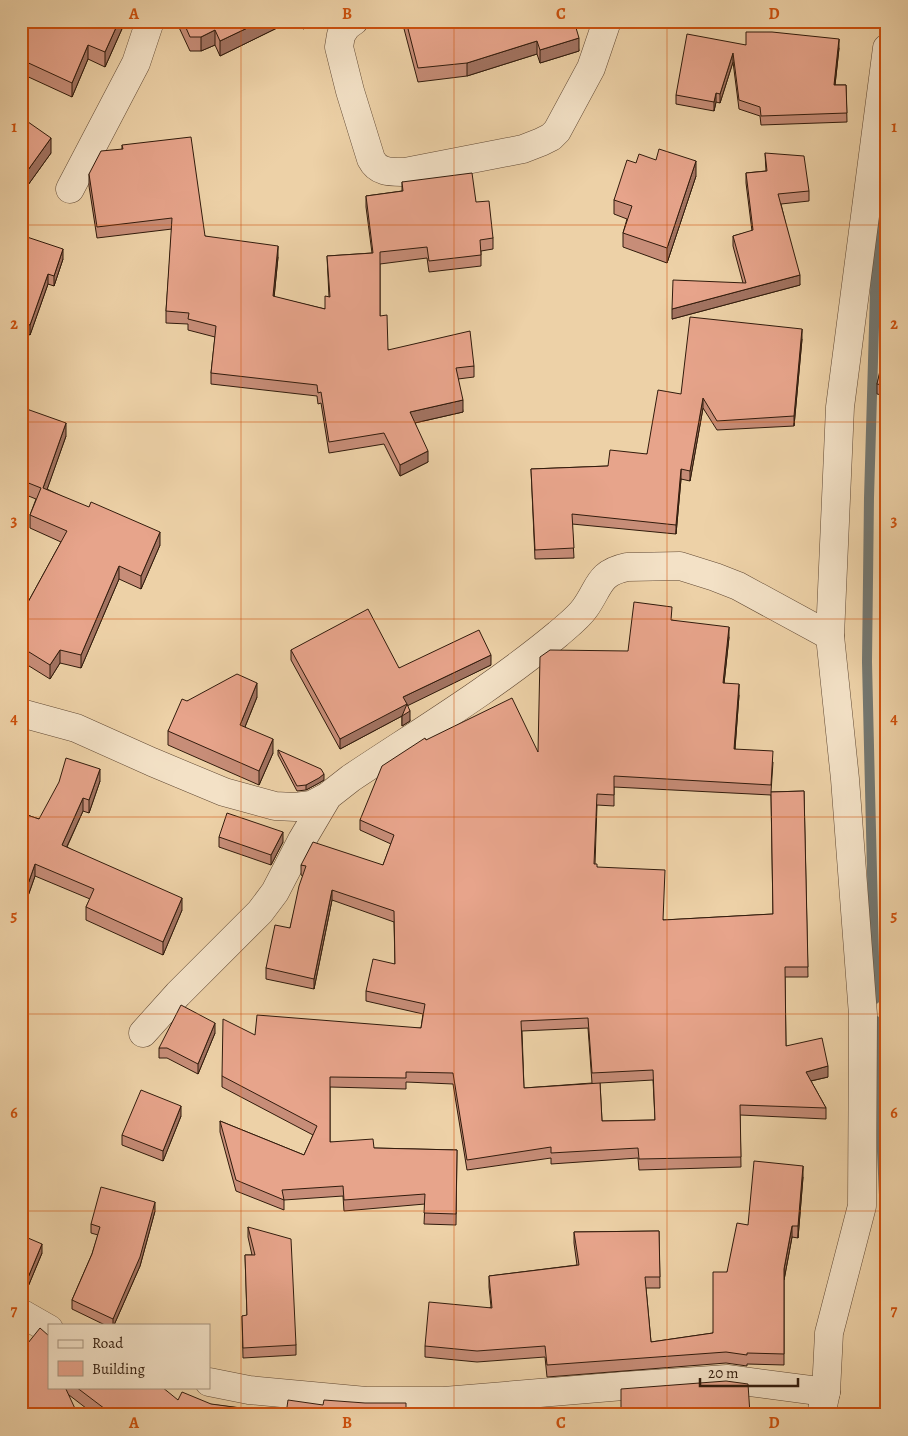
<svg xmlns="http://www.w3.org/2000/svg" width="908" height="1436" viewBox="0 0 908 1436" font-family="Alegreya,serif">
<rect width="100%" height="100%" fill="#edd1a7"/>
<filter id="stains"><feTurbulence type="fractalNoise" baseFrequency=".004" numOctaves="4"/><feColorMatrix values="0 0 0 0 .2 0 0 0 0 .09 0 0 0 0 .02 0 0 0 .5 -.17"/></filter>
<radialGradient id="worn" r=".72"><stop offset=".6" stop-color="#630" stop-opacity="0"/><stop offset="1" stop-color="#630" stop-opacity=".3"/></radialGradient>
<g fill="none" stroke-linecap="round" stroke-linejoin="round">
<path stroke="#737771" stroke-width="10" d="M875 999 867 662 869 498 877 224
M876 1021 884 1195"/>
<defs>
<path id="minor" d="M354 21 347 26 341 35 339 47 350 91 371 159C378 173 391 172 405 172L523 149 541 142 551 137 557 131 591 68 607 21
M70 189 136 63 150 21
M867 204 887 199
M21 713 76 728 152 762 224 792 275 806 295 807 311 805 328 796 351 778C420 732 493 688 558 634 567 626 578 618 585 608 600 587 598 573 627 567L680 566 715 577 738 586 830 636
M143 1033 178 994 260 912 275 892 302 840 328 796
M21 1313 49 1329
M209 1382 249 1390 366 1401H444L623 1386 727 1379 826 1392"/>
<path id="tertiary" d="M821 1415 826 1392 829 1333 862 1206 863 1015 845 779 830 636 840 407 887 48"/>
</defs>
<use href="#minor" stroke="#604833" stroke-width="29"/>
<use href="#tertiary" stroke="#604833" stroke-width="29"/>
<use href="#minor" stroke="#f3e1c6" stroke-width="28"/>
<use href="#tertiary" stroke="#f3e1c6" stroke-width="28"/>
</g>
<path fill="#c78d78" stroke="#311b0c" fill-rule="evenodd" d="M21 21H125V22L105 67 88 59 72 97 22 74Z
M176 21H279V27L220 56 215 45 201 51H190Z
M299 21H316L303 29Z
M403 21H574L579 51 540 63 537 54 467 76 418 82 403 25Z
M746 45 839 48 835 85H846L847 122 761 125 760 116 739 109 733 62 720 103 716 102 714 111 676 104V95Z
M21 117 51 153 28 185 21 180Z
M122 145 205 236 278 257 274 297 325 309 329 297 327 256 372 253 366 207V196L402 191V182L476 202 493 238V249L481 251V266L429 272 427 258 380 264V316L388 350 474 366V377L458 379 463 412 415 423 428 462 400 476 384 444 329 453 321 403 318 404 317 396 211 384V373L215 337 188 330V324L166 323V311L172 229 97 238 89 186V174L122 149Z
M765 153 809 191V201L781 204 800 285 672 319 743 283 733 246V236L752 231 746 183V173L766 171Z
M636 163 696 176 667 263 623 247V233L627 219 614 214V200Z
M21 244 63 259 54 286 48 284 30 335 21 332Z
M802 339 794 426 717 430 703 408 690 481 681 479 676 534 572 524 574 558 535 559 531 469 608 466 647 454 681 394Z
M887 348V396L877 394V384Z
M21 407 66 436 47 489 160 545 141 589 119 579 81 668 60 663 50 679 21 661V615L61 542 30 528V515L36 499 21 493Z
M672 620 729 637 724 683 739 695 735 749 773 762 771 792 804 791 808 977H785L786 1046 828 1077 811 1081 826 1108V1119L740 1115 741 1167 639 1170 638 1158 551 1164V1158L467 1170 453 1084 406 1082V1089L330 1087V1142L374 1148 457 1150 456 1225 424 1224 425 1204 344 1211 343 1196 284 1200V1210L236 1191 220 1132V1121L304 1155 313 1135 222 1087V1076L255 1035 421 1028 423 1014 366 1001V991L395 964 394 922 332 900 314 989 266 979V968L290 928 303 876 301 875V865H383L391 844 360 830V820L426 740 538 752 628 651ZM614 787 771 795 773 914 664 920 597 867 595 864 597 805 614 806ZM588 1028 592 1083 524 1088 522 1031ZM653 1080 655 1120 602 1121 600 1083Z
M291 650 399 668 491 665 407 705 410 721 402 726V716L340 749 291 660Z
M257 697 245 727 273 753 259 785 168 745V731L187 701Z
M278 750 324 780 319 783 306 790 297 791 278 755Z
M100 781 89 813 83 811 67 847 182 910 163 955 86 920V907L90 899 35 876 21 916V813L39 819Z
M219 837 283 842 271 865 219 847Z
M215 1033 198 1074 167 1058H159V1048Z
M181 1116 163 1161 122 1145V1135Z
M803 1177 798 1238 792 1237 784 1280V1365L747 1364V1366L726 1363 547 1377 545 1357 477 1362 425 1357V1346L491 1307 489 1287V1276L577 1265 574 1243V1232L659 1231 660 1288H646L651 1342 713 1333 727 1272 748 1225Z
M155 1211 140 1266 114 1325H105L72 1309V1300L92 1254 98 1235 91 1233V1224Z
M248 1227 296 1345V1355L243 1358 242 1316H247L245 1255H252L248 1237Z
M21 1235 42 1253 27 1289 21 1286Z
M49 1387H141L143 1389 178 1400 286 1414 406 1415H95L69 1395Z"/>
<path fill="#a27361" stroke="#311b0c" d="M119 21H125V22L105 67V52Z
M262 21H279V27L220 56V41Z
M303 21H316L303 29Z
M215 30V45L201 51V37Z
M579 38V51L540 63V50Z
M839 39V48L834 94V85Z
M537 41V54L467 76V63Z
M88 45V59L72 97V83Z
M733 53V62L720 103V94Z
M22 60V74L21 75V61Z
M716 93V102L714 111V102Z
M51 138V153L28 185V170Z
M696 161V176L667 263V248Z
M278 246V257L273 308V296Z
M63 249V259L54 286V276Z
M48 274V284L30 335V325Z
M800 275V285L672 319V309Z
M802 329V339L794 426V416Z
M703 398V408L690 481V471Z
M463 400V412L410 424V412Z
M66 423V436L43 501V488Z
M428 451V462L400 476V465Z
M681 469V479L676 534V525Z
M160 532V545L141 589V576Z
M119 566V579L81 668V655Z
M729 627V637L723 693V683Z
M60 650V663L50 679V665Z
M491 655V665L407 706 410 711V721L402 726V716L340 749V739L403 697Z
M257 683V697L240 739V725Z
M739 684V695L734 760V749Z
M273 739V753L259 785V771Z
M100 769V781L89 813V800Z
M324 774V780L319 783 306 790V785Z
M83 798V811L62 857V845Z
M283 832V842L271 865V855Z
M35 864V876L21 916V904Z
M332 890V900L314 989V979Z
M182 898V910L163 955V942Z
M215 1023V1033L198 1074V1064Z
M828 1066V1077L806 1082V1072Z
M181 1106V1116L163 1161V1151Z
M803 1166V1177L798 1238V1226Z
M155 1202V1211L140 1266 114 1325H113V1319Z
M792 1226V1237L784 1280V1269Z
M42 1244V1253L27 1289V1280Z"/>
<path fill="#e7a48b" stroke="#311b0c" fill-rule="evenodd" d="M21 21H119L105 52 88 45 72 83 22 60 21 61Z
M183 21H262L220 41 215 30 201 37H190Z
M406 21H574L579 38 540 50 537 41 467 63 418 68Z
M746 32H772L839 39 834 85H846L847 113 761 116 760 107 739 100 733 53 720 94 716 93 714 102 676 95 687 34 746 45Z
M21 117 51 138 28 170 21 166Z
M191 137 205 236 278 246 273 296 325 309V296L330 297 327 256 373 253 366 196 403 191 402 182 472 173 476 202 489 201 493 238 480 240 481 255 429 261 427 247 380 252V316L387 315 388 350 470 331 474 366 456 368 463 400 410 412 428 451 400 465 384 433 329 442 321 392 318 393 317 385 211 373 216 326 188 319 189 313 166 311 172 218 97 227 89 174 101 151 123 149 122 145Z
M659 149 696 161 667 248 623 233 632 206 614 200 627 160 636 163 639 154 656 160Z
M765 153 804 156 809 191 778 194 800 275 672 309 673 280 746 283 733 236 753 230 746 173 767 171Z
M24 236 63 249 54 276 48 274 30 325 21 322V244Z
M690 317 802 329 794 416 717 421 703 398 690 471 681 469 676 525 572 514 574 548 535 550 531 469 608 466 610 450 647 454 658 390 681 394Z
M885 348H887V386L877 384Z
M21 407 66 423 43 488 89 507 91 502 160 532 141 576 119 566 81 655 60 650 50 665 21 647V615L67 531 30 515 41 488 21 480Z
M634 602 672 607 671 620 729 627 723 683 739 684 734 749 773 751 771 785 614 776V795L597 794 594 864H597V867L665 870 663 920 773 914 771 792 804 791 808 967H785L786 1046 822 1038 828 1066 806 1072 826 1108 740 1105 741 1157 639 1159 638 1148 551 1153V1147L467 1160 453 1073 406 1072V1078L330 1077V1142L373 1139 374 1148 457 1150 456 1214 424 1213 425 1194 344 1200 343 1186 282 1190 284 1200 236 1180 220 1121 304 1155 317 1126 222 1076 223 1019 255 1035 257 1015 421 1028 425 1004 366 991 373 959 395 964 394 911 332 890 314 979 266 968 275 925 290 928 299 886 306 866 301 865 313 842 383 865 394 835 360 820 382 766 425 738 426 740 512 698 538 752 540 657 550 650 628 651ZM588 1018 592 1073 653 1070 655 1120 602 1121 600 1083 524 1088 521 1021Z
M368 609 399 668 479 630 491 655 403 697 407 704 340 739 291 650Z
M237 674 257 683 240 725 273 739 259 771 168 731 182 699 187 701Z
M407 704 410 711 402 716Z
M278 750 321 769 324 774 319 778 306 785 297 786Z
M66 758 100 769 89 800 83 798 62 845 182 898 163 942 86 907 94 889 35 864 21 904V813L39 819 59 782Z
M227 813 283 832 271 855 219 837Z
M181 1005 215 1023 198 1064 167 1048H159Z
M141 1090 181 1106 163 1151 122 1135Z
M754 1161 803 1166 798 1226H792L784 1269V1354L747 1353V1355L726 1352 547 1365 545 1346 477 1351 425 1346 429 1302 492 1308 489 1276 579 1265 574 1232 659 1231 660 1277H645L651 1342 713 1333V1272H727L737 1223 748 1225Z
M101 1187 155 1202 140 1257 113 1319 72 1300 92 1254 100 1227 91 1224Z
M248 1227 291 1239 296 1345 243 1348 242 1316 247 1315 245 1255H255Z
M21 1235 42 1244 27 1280 21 1278Z
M40 1328 49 1336V1387H65L78 1415H21V1337L28 1343Z
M726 1381 748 1384 750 1414 722 1415H621V1389Z
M76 1387H141L143 1389 144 1387H162L178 1400 182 1392 211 1404 286 1414 288 1400 323 1405 324 1400 365 1403H406V1415H113Z"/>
<path fill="none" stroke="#cd500c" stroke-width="1" stroke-opacity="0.55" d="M241 21V1415M454 21V1415M667 21V1415M21 225H887M21 422H887M21 619H887M21 817H887M21 1014H887M21 1211H887"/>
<rect width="908" height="1436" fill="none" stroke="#edd1a7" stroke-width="55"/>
<rect x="48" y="1324" width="162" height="65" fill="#f3e1c6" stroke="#a5927c"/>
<rect x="58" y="1340" width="25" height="8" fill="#f3e1c6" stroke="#a5927c"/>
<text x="92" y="1348" font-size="15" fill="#311b0c">Road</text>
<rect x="58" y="1361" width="25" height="15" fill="#e7a48b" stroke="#a5927c"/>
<text x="92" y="1374" font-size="15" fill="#311b0c">Building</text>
<path d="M700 1378v8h98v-8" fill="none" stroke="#311b0c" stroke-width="2.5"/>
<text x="708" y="1378" font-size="15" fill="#311b0c" stroke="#f3e1c6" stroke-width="4" paint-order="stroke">20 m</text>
<rect x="28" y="28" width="852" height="1380" fill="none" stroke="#cd500c" stroke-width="2"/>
<g font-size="16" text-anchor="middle" font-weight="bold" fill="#cd500c">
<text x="134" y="19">A</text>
<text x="347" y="19">B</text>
<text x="561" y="19">C</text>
<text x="774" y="19">D</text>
<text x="14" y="132">1</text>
<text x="894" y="132">1</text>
<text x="14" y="329">2</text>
<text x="894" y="329">2</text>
<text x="14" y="526">3</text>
<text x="894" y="526">3</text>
<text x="14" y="724">4</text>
<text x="894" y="724">4</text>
<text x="14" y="921">5</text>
<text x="894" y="921">5</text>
<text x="14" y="1118">6</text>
<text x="894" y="1118">6</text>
<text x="14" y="1316">7</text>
<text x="894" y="1316">7</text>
<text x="134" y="1428">A</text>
<text x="347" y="1428">B</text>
<text x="561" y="1428">C</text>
<text x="774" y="1428">D</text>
</g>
<rect width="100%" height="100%" filter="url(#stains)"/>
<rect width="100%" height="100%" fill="url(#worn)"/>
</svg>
